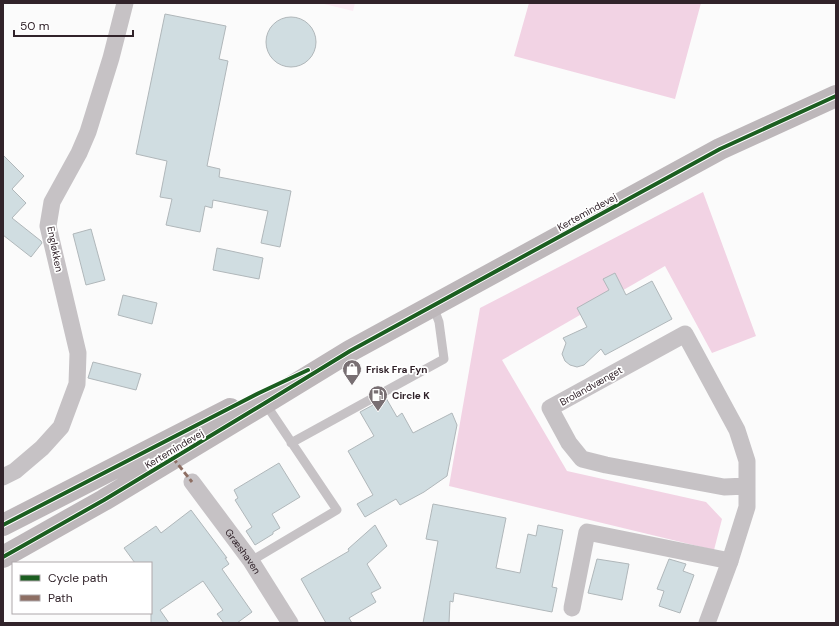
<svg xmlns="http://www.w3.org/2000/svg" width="839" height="626" viewBox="0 0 839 626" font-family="'DM Sans',sans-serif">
<rect width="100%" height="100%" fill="#fbfbfb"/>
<path fill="#fcecf4" d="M320 3H355L353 11Z"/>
<path fill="#f2d3e4" d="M529 3H701L675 99 514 56Z
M703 192 756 336 712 353 665 266 502 360 567 471 706 502 722 519 714 550 449 486 480 308Z"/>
<path fill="#d0dde1" stroke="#b0b7ba" d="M165 14 226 26 219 59 228 61 207 166 220 169 219 177 291 191 280 247 261 243 268 211 213 200 212 208 205 206 200 232 166 225 172 199 160 197 167 161 136 154Z
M266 42a25 25 0 1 1 50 0a25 25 0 1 1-50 0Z
M3 155 24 176 12 189 26 203 12 218 41 241 42 243 31 257 3 235Z
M91 229 105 280 86 285 73 234Z
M217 248 263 258 259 279 213 270Z
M615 273 626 295 652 281 672 319 605 355 601 349 584 365 577 367 570 365 565 361 562 354 566 343 563 338 587 327 577 308 609 290 603 279Z
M123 295 157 303 152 324 118 315Z
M93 362 141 374 136 390 88 378Z
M386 398 397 417 402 413 413 433 452 413 457 425 447 476 424 492 400 505 396 499 365 517 357 504 373 495 348 451 374 436 360 412Z
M279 463 300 497 272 514 280 528 273 532V534L255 545 246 531 252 527 235 500 238 498 234 490Z
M433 504 506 518 496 568 520 573 528 534 536 536 538 525 563 530 552 587 557 588 552 612 454 593 453 602 450 601 449 623H423L438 541 426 539Z
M191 510 227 558H225L229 564 222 569 252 612 237 623H224L217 614 223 610 203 581 160 610 169 623H151V563H135L124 548 156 526 161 533Z
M375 525 387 546 367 564 381 588 371 593 376 602 349 618 352 623H326L301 579 349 551 348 549Z
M597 559 629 564 622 600 588 593Z
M669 559 686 564 683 571 694 575 680 613 659 606 664 591 657 589Z"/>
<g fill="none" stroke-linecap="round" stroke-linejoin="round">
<path stroke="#c6c2c5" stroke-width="9" d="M291 443 444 359 439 322 433 306
M251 561 337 510 265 403"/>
<g stroke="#c6c2c5" stroke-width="17">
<path d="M3 477 15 471 42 448 61 427 77 384 78 353 48 226 52 202 79 153 88 132 111 58 125 3"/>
<path id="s1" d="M192 482 251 561 290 623"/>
<path d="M572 608 587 532 730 561"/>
<path d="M707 623 730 561 747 507V461L737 430 685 334 550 408 569 443 582 459 606 465 724 487 747 486"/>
</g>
<path stroke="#bdb7ba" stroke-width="22" d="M3 525 230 409
M3 557 104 500 265 403 350 351 720 149 836 96"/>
<path stroke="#8d6e63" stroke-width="3" stroke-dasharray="6 3" stroke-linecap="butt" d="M173 458 192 482"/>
<defs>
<path id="cycleway" d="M3 525 259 393 308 370
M3 557 104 500 265 403 350 351 720 149 836 96"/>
</defs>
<use href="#cycleway" stroke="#fff" stroke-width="6"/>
<use href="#cycleway" stroke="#1b5e20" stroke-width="4"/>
</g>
<defs>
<symbol id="shop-pin" viewBox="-11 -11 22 30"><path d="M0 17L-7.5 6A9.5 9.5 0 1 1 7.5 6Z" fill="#786f73" stroke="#fff"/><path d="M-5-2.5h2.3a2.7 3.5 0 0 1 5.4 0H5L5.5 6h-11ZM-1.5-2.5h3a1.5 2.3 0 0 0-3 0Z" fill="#fff"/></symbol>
<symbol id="fuel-pin" viewBox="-11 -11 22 30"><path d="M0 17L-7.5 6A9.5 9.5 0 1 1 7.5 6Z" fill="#786f73" stroke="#fff"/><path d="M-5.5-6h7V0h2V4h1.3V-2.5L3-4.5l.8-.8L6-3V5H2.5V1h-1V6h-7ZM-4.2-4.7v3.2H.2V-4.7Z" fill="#fff"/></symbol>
</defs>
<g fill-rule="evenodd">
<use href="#shop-pin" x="341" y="358" width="22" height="30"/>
<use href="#fuel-pin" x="367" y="384" width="22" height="30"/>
</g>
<g text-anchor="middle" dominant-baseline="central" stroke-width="3.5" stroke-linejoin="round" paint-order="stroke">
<g font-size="10" fill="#31232a" stroke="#fff">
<text transform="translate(587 212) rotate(-29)">Kertemindevej</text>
<text transform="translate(55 249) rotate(79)">Engløkken</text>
<text transform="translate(591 386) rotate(-29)">Brolandvænget</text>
<text transform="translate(174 449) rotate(-31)">Kertemindevej</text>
<text stroke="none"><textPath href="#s1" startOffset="86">Græshaven</textPath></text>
</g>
<g font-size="10" font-weight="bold" fill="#31232a" stroke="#fff" text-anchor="start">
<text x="366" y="369">Frisk Fra Fyn</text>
<text x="392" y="395">Circle K</text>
</g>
</g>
<rect width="839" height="626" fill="none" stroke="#31232a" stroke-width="8"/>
<rect x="12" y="562" width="140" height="52" fill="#ffffff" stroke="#ada7aa"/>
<rect x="20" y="575" width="20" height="6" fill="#1b5e20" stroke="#ada7aa"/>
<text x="48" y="582" font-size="12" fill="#31232a">Cycle path</text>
<rect x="20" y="595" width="20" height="6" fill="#8d6e63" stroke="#ada7aa"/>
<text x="48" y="602" font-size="12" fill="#31232a">Path</text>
<path d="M14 30v6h119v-6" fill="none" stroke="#31232a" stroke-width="2"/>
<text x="20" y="30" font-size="12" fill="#31232a" stroke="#ffffff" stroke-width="3" paint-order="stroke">50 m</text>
</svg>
